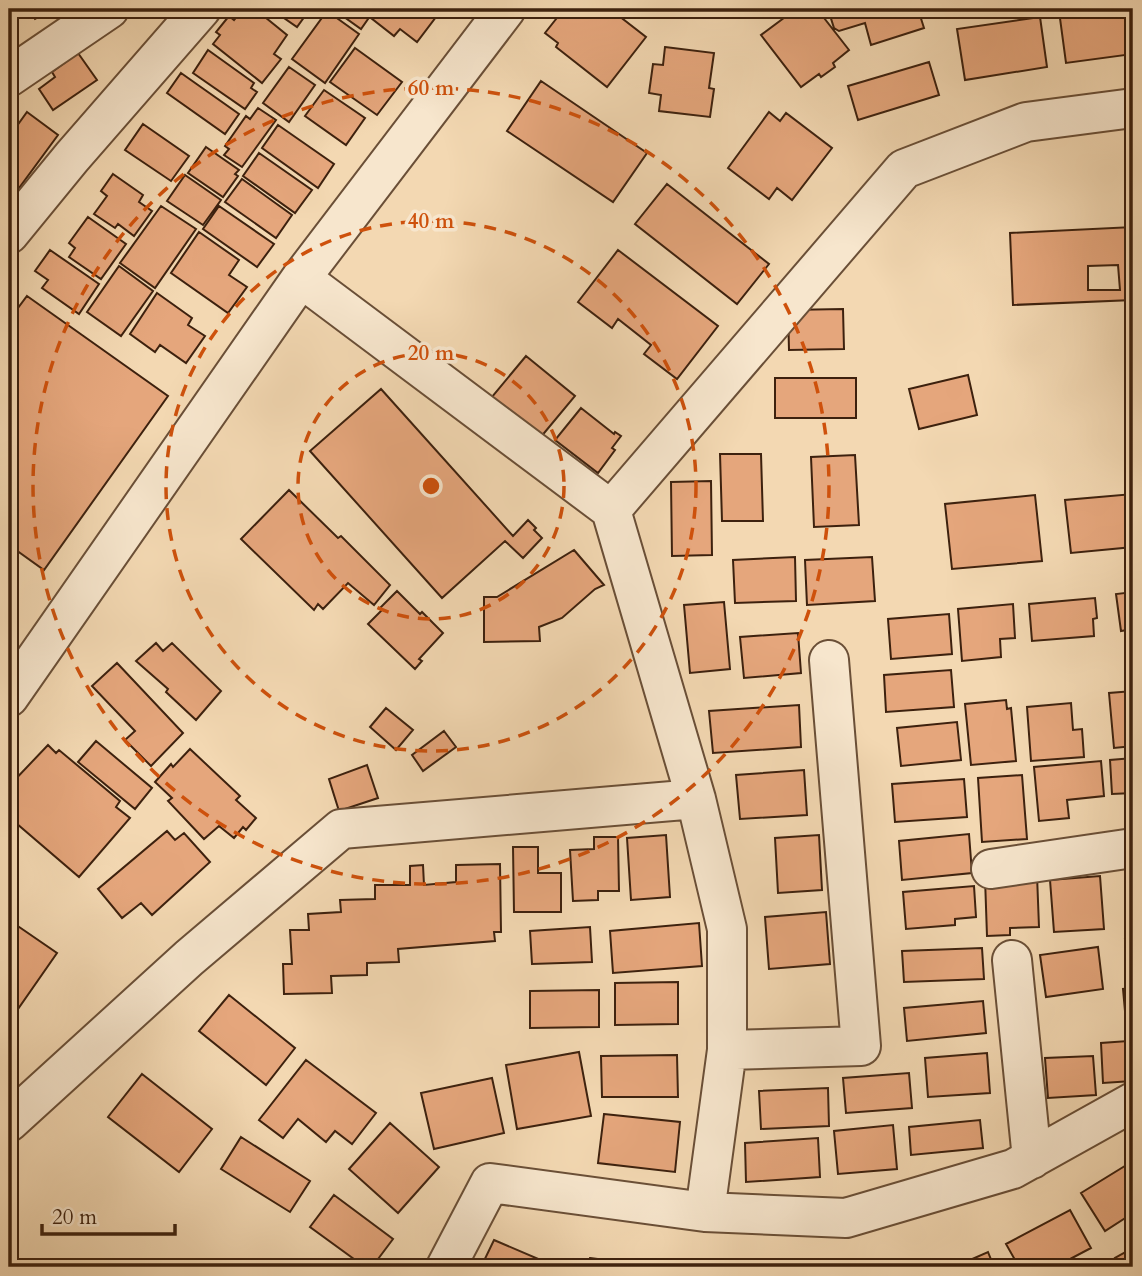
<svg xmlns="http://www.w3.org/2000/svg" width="1142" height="1276" viewBox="0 0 1142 1276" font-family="Cardo,serif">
<rect width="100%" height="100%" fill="#f3d8b2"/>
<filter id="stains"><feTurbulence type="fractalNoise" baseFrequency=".00286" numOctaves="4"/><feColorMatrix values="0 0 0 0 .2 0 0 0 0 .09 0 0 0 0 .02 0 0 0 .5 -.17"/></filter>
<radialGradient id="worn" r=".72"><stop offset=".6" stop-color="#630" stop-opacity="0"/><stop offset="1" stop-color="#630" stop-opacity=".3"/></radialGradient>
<path fill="#e5a67c" stroke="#3d210e" stroke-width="2" fill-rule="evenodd" d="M28 9H52L35 19Z
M243 9H255L287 35 274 54 281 59 262 83 213 44 220 35 216 32 229 16 234 20Z
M271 9H310L297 27Z
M333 9H375L361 29Z
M378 9H432L439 13 417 42 400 29 394 36 371 18Z
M564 9H610L646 37 607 87 556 47 558 43 545 33Z
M796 9H817L849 50 833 63 835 67 821 77 819 74 801 87 761 35Z
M828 9H918L924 28 871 45 865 23 839 31 834 28Z
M1078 9H1133V54L1066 63 1059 11Z
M327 11 359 34 325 83 292 59Z
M1040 17 1047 67 965 80 957 29Z
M665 47 714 53 709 88 714 89 710 117 659 111 661 95 649 93 653 64 663 65Z
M355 48 402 82 377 115 330 82Z
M208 50 254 83 251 88 257 92 245 109 193 73Z
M78 53 97 80 53 110 39 89 55 77 52 72Z
M929 62 939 95 858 120 848 86Z
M289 67 315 85 289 122 263 103Z
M181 73 239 114 225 134 167 93Z
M541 81 647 153 613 202 507 131Z
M324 90 365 118 346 145 305 116Z
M258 108 276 120 242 167 224 155 229 149 225 146 246 116 250 119Z
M27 112 58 135 19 188 9 180V137Z
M769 112 780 121 786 113 832 148 792 200 777 188 769 199 728 168Z
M143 124 189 156 171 181 125 150Z
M278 125 334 164 318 188 262 148Z
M206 147 239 170 235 174 238 176 223 197 188 173Z
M259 153 312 190 295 213 243 176Z
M113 174 143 195 139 202 152 211 134 236 118 224 115 228 94 214 107 196 101 191Z
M185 175 221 200 203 225 167 201Z
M242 179 292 215 276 238 225 202Z
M667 184 769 264 737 304 635 224Z
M161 206 196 229 155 288 120 263Z
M219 206 274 244 257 267 203 229Z
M88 217 126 244 101 279 69 257 75 248 69 243Z
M1133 227V300L1013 305 1010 233ZM1118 265 1120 290H1088V266Z
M199 232 239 260 229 275 247 287 228 313 171 273Z
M50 250 99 284 79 314 42 288 48 280 35 271Z
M618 250 718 326 677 379 644 354 651 345 618 319 612 328 578 302Z
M119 266 153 291 121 336 87 312Z
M157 293 192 318 188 325 205 336 186 363 160 345 155 352 130 334Z
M27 296 168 396 44 570 9 545V320Z
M843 309 844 349 789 350 788 310Z
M526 356 575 396 540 438 491 398Z
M968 375 977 415 919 429 909 389Z
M775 378H856V418H775Z
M381 389 513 536 528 520 536 528 534 530 542 538 523 558 505 541 442 598 310 451Z
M581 408 614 434 615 432 621 436 612 448 615 450 598 473 555 440Z
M720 454H761L763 521H722Z
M855 455 859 525 814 527 811 457Z
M711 481 712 555 672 556 671 482Z
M289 490 338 538 341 536 390 585 374 605 348 583 323 609 318 604 314 610 241 539Z
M1133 494V547L1071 553 1065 500Z
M1035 495 1042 561 952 569 945 504Z
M574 550 604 585 595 589 562 618 539 627 540 641 484 642V597H497Z
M795 557 796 601 735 603 733 560Z
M872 557 875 601 807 605 805 560Z
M397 591 420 614 422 612 443 633 419 659 422 661 415 669 368 624 382 610 380 608Z
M1133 592V629L1121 631 1116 594Z
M1095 598 1097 618 1093 619 1094 636 1032 641 1029 604Z
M724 602 730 669 690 673 684 605Z
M1013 604 1015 638 1000 639 1001 657 962 661 958 609Z
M949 614 952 654 891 659 888 619Z
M798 633 801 673 744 678 740 637Z
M156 643 163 651 172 643 221 691 196 720 166 692 168 689 136 661Z
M117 663 183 733 151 766 125 740 135 731 92 686Z
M951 670 954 707 886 712 884 675Z
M1133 691V746L1114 748 1109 693Z
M1006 700 1007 709 1011 708 1016 761 971 765 965 704Z
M1071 703 1073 730 1082 729 1084 757 1031 761 1027 707Z
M799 705 801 747 713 753 709 711Z
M386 708 413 730 396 750 370 727Z
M957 722 961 760 901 766 897 728Z
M444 731 456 747 423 771 412 755Z
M96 741 152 788 135 809 78 762Z
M48 745 56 753 59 750 120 801 116 807 130 818 79 877 9 817V786Z
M190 749 240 796 236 800 256 818 246 830 243 827 234 838 219 826 204 839 168 801 172 798 155 782 171 764 173 767Z
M1133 758V793L1112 794 1110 760Z
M1101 761 1104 796 1067 800 1069 818 1039 821 1034 767Z
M367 765 378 798 339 811 329 779Z
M804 770 807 815 740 819 736 775Z
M1022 775 1027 839 982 842 978 778Z
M964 779 967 817 895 822 892 784Z
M167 831 175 840 184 833 210 862 152 915 141 903 122 918 98 889Z
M969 834 972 873 902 880 899 841Z
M666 835 670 897 631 900 627 838Z
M819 835 822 890 778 893 775 838Z
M594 837H618L619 891H598V900L573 901 570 850 594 849Z
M513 847H538V873H561V912H514Z
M500 864 501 932H494L495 941 398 949 399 962 367 963V975L331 976 332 993 284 994 283 964H292L290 930H309L308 914 341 912 340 900 375 899V885H410V866L423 865 424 885 456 882V865Z
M1037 875 1039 927 1010 928V935L987 936 985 878Z
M1100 876 1104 929 1054 932 1050 880Z
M974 886 976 917 955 919V925L906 929 903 892Z
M826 912 830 964 769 969 765 917Z
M9 920 57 953 9 1022Z
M699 923 702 966 613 973 610 931Z
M590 927 592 962 532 964 530 931Z
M1125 939H1133V975H1128Z
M1098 947 1103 989 1046 997 1040 955Z
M982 948 984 979 904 982 902 951Z
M678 982V1024L615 1025V983Z
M1133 988V1032L1127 1033 1123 989Z
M599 990V1027L530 1028V991Z
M229 995 295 1048 266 1085 199 1031Z
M983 1001 986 1033 907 1041 904 1008Z
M1128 1041 1132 1081 1103 1083 1101 1043Z
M579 1052 591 1116 517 1129 506 1065Z
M987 1053 990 1093 928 1097 925 1058Z
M677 1055 678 1097H602L601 1056Z
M1093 1056 1096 1095 1048 1098 1045 1058Z
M306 1060 376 1113 352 1144 335 1131 326 1142 298 1119 283 1138 259 1120Z
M909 1073 912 1108 846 1113 843 1078Z
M142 1074 212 1129 179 1172 108 1117Z
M492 1078 504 1133 434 1149 421 1093Z
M828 1088 829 1126 761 1129 759 1091Z
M604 1114 680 1122 675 1172 598 1163Z
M980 1120 983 1148 911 1155 909 1127Z
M390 1123 439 1167 398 1213 349 1169Z
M893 1125 897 1169 838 1174 834 1131Z
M241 1137 310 1181 290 1212 221 1169Z
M818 1138 820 1177 746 1182 745 1143Z
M1133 1161V1213L1105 1231 1081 1193Z
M334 1195 393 1239 372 1267H365L310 1227Z
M1070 1210 1091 1248 1055 1267H1019L1006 1244Z
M494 1240 557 1267H481Z
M1133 1248V1267H1120L1115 1258Z
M988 1252 994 1267H954Z
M590 1258 660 1267H588Z
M667 1262 727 1267H667Z"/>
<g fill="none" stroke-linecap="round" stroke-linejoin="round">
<defs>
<path id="minor" d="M9 77 109 9
M9 234 72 157 201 9
M301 278 611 510 696 799 727 929V1050L705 1212
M611 510 904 169 1026 122 1133 108
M9 697 301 278 506 9
M991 869 1133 848
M1012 960 1032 1159
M727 1050 861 1046 829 660
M9 1122 189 958 341 829 696 799
M446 1267 490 1183 705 1212 846 1218 1013 1169 1133 1102"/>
</defs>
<use href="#minor" stroke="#6a4f37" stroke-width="42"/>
<use href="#minor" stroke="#f7e6cd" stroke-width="38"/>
</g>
<g fill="none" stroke="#ce510c" stroke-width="3.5" stroke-dasharray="12 9">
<circle cx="431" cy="486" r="133"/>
<circle cx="431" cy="486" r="265"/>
<circle cx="431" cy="486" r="398"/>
</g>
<circle cx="431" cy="486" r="10" fill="#ce510c" stroke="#f7e6cd" stroke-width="3.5"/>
<g font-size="21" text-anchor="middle" font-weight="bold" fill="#ce510c" stroke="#f7e6cd" stroke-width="7" stroke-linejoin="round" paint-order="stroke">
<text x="431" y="95">60 m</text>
<text x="431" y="228">40 m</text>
<text x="431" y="360">20 m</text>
</g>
<rect width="1142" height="1276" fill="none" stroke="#f3d8b2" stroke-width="35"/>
<rect x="10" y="10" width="1121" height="1255" fill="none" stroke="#3d210e" stroke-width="3.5"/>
<rect x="18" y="18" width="1107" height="1241" fill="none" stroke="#3d210e" stroke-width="2"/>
<path d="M42 1224v10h133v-10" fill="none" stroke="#3d210e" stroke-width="3.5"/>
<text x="52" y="1224" font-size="21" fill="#3d210e" stroke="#f7e6cd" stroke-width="5" paint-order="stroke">20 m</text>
<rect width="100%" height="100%" filter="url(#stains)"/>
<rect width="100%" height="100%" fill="url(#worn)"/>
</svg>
